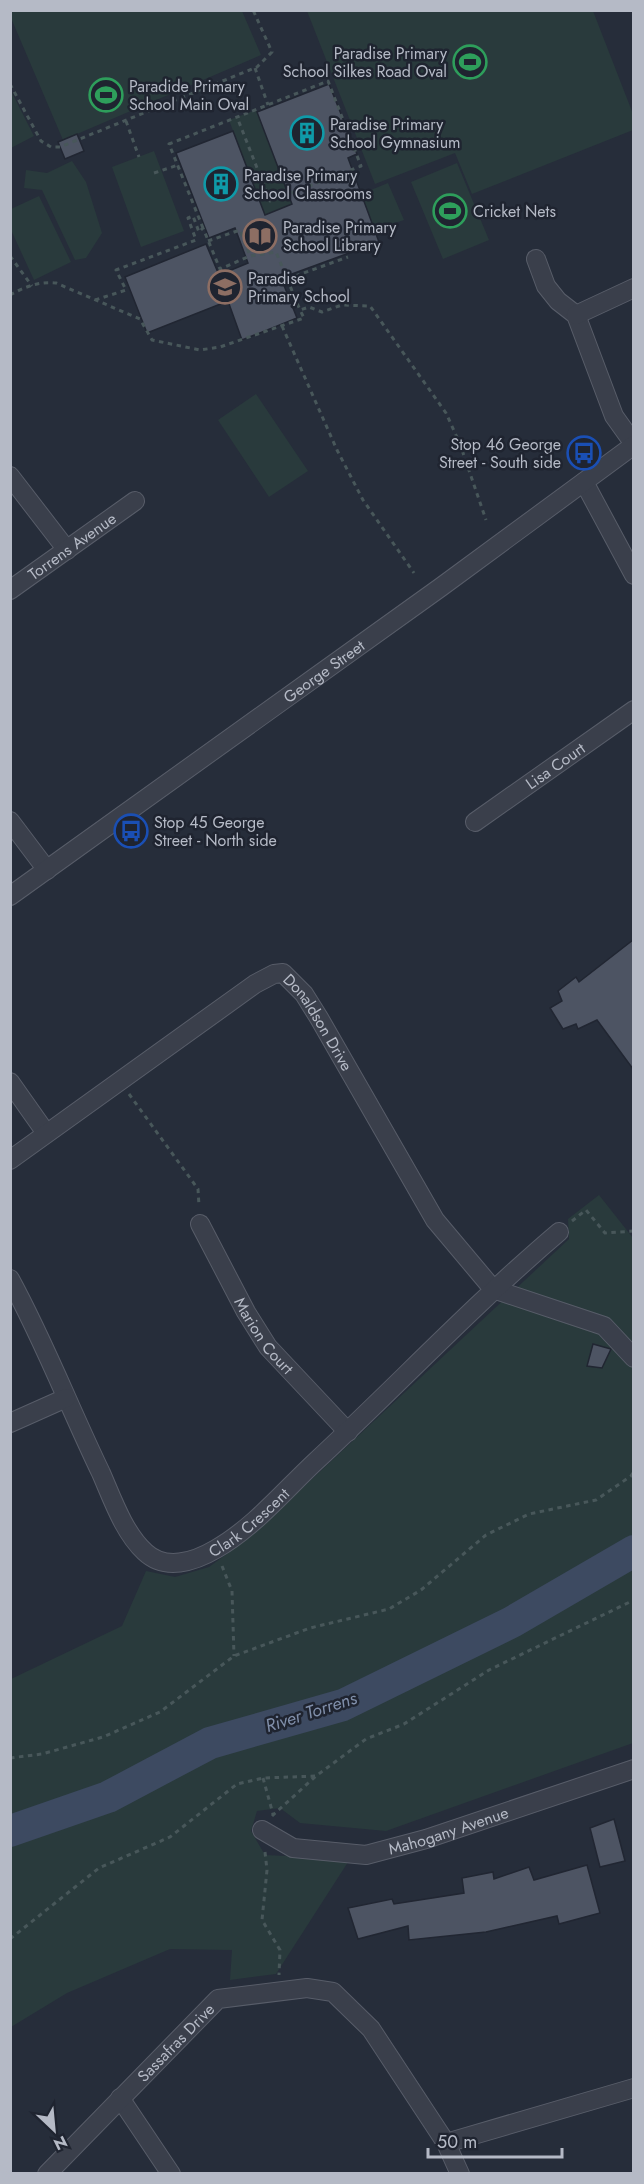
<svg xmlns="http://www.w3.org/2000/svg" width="644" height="2184" viewBox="0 0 644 2184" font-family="Jost,sans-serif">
<rect width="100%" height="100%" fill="#262d3a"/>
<path fill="#293a3c" d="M10 11H242L261 55 63 140 11 18Z
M307 11H593L633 114V130L472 194 455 153 375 184Z
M11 91 34 136 11 148H10Z
M256 110 284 182 356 180 265 215 229 120Z
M154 151 184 231 141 247 112 167Z
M72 161 86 182 102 233 86 258 75 260 42 190 24 188 26 170 47 173Z
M457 163 489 240 443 259 411 182Z
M388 183 404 220 374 230 361 194Z
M39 196 71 262 34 280 11 230V209Z
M256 394 308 471 269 497 218 420Z
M599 1195 633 1238V1743L386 1831 300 1823 280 1808 257 1811 251 1831 265 1855 350 1859 276 1974 230 1980 232 1950 170 1949 67 1993 11 2027V1679L122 1626 146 1571 175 1577 209 1567 251 1536 569 1239 568 1219Z"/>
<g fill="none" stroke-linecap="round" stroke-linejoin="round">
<path stroke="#3d4a61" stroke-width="5" d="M10 1818 16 1828"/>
<path stroke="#3d4a61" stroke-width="32" d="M10 1831 108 1797 210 1743 343 1705 512 1622 634 1551"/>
</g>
<path fill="#4d5463" stroke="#212632" stroke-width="1.5" d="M329 84 357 154 348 158 379 242 281 278 297 318 242 340 228 301 147 333 125 277 206 244 219 275 248 263 235 228 209 238 176 153 233 131 265 215 292 204 257 112Z
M77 134 84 151 65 159 58 142Z
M633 940V1069L597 1020 578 1029 576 1024 563 1029 550 1008 562 1001 558 991 576 977 579 982Z
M593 1344 611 1349 602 1368 587 1366Z
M614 1819 625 1861 600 1867 590 1828Z
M587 1865 600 1913 559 1924 557 1916 486 1932 409 1940 408 1926 358 1939 348 1908 392 1899 394 1904 464 1893 462 1878 493 1872 494 1879 529 1867 534 1880Z"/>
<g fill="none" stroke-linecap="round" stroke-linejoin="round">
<defs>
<g id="minor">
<path d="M536 259 546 286 558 301 576 315 614 416 634 444"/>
<path d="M576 315 634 288"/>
<path d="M10 476 67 550"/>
<path d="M584 482 634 575"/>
<path id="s1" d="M10 590 135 501"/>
<path d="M10 821 47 870"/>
<path id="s2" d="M475 822 634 710"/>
<path id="s3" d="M10 896 441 587 634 445"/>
<path d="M10 1082 46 1133"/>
<path id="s4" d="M10 1160 255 984 274 974 283 973 304 994 319 1018 435 1220 493 1289 604 1326 634 1358"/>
<path id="s5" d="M200 1224 246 1312 268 1347 348 1432"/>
<path id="s6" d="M10 1279C44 1341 70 1409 101 1473 112 1498 124 1533 145 1552 165 1571 194 1562 216 1549 253 1528 284 1491 315 1462 397 1386 473 1305 559 1232"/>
<path d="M10 1423 66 1398"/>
<path id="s7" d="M262 1830 293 1848 366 1855 426 1839 634 1769"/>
<path d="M120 2098 171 2174"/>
<path d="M446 2143 634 2088"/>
<path id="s8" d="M47 2174 218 1999 307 1988 333 1992 371 2029 446 2143 460 2174"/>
</g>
</defs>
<use href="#minor" stroke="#585d69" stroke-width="20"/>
<path stroke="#48575a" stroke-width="3" stroke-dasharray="4.5 4.5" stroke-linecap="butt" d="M255 68 268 105
M10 84 41 141 51 147H60L257 67 272 52 253 10
M126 121 139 157
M154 173 178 165
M203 228 169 144 328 81 361 166 270 201 237 117
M208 241 240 230 250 256
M10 256 32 286
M287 279 348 257
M10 295C24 287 40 281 56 283L140 319 152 340 200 350 220 347 304 318 300 310
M95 300 126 290 116 270 196 240 188 218 193 216 199 232 203 228 220 269 250 256 276 252 300 310 309 307 322 312 342 305 370 306 446 413 460 444 486 520
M282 326 337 450 363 500 414 573
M129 1094 198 1189 199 1206
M572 1221 586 1210 605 1233 634 1231
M222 1566 232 1591 234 1656
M10 1758 42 1754 103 1737 160 1712 234 1656 310 1628 389 1609 421 1590 486 1535 529 1514 596 1500 631 1476 634 1471
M263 1778 273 1814
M272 1816 316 1776
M265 1852 267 1870 262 1920 280 1950 279 1975
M10 1939 99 1868 170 1837 237 1784 263 1778 316 1776 366 1739 404 1724 489 1670 634 1600"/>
<use href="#minor" stroke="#3a3f4b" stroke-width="18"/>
</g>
<defs>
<symbol id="stadium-ring" viewBox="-11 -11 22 22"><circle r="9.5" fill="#1f2430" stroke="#2e9e5b" stroke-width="1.5"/><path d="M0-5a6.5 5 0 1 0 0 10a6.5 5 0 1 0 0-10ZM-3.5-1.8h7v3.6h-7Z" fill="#2e9e5b"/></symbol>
<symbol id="building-ring" viewBox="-11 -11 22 22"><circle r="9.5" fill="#1f2430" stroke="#0f9aa8" stroke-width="1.5"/><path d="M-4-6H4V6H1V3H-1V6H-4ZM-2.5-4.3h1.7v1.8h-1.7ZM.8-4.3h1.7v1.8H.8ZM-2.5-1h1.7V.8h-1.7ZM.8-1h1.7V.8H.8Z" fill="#0f9aa8"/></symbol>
<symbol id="library-ring" viewBox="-11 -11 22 22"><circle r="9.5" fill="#1f2430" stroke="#8d6e63" stroke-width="1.5"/><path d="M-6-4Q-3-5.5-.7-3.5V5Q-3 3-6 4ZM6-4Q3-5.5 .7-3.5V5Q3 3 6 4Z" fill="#8d6e63"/></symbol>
<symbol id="school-ring" viewBox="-11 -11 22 22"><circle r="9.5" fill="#1f2430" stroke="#8d6e63" stroke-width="1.5"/><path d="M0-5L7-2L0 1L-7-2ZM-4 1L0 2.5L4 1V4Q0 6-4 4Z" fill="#8d6e63"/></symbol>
<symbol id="bus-ring" viewBox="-11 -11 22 22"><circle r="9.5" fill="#1f2430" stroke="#1a4fb4" stroke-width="1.5"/><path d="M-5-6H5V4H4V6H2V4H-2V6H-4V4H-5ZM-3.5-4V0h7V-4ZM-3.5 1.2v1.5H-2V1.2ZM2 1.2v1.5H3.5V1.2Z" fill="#1a4fb4"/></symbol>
</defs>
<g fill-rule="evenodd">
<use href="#stadium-ring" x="451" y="43" width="38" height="38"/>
<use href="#stadium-ring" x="87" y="76" width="38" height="38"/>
<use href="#building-ring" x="288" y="114" width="38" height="38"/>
<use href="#building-ring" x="202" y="165" width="38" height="38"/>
<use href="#stadium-ring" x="431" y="192" width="38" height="38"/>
<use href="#library-ring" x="241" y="217" width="38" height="38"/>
<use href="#school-ring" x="206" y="268" width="38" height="38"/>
<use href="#bus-ring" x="565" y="434" width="38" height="38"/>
<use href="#bus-ring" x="112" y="812" width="38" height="38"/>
</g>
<g text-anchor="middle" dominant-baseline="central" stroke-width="5" stroke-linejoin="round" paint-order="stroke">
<g font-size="16" fill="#b5bac6" stroke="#1f2430" text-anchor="start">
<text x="447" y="53" text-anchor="end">Paradise Primary<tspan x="447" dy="18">School Silkes Road Oval</tspan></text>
<text x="129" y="86">Paradide Primary<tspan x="129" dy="18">School Main Oval</tspan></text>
<text x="330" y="124">Paradise Primary<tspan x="330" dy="18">School Gymnasium</tspan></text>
<text x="244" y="175">Paradise Primary<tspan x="244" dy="18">School Classrooms</tspan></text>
<text x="473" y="211">Cricket Nets</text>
<text x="283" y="227">Paradise Primary<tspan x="283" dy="18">School Library</tspan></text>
<text x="248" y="278">Paradise<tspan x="248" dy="18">Primary School</tspan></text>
<text x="561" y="444" text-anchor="end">Stop 46 George<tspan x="561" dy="18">Street - South side</tspan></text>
<text x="154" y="822">Stop 45 George<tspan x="154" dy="18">Street - North side</tspan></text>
</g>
<g font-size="16" fill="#b5bac6" stroke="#1f2430">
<text stroke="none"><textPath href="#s1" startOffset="76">Torrens Avenue</textPath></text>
<text stroke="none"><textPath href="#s3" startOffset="386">George Street</textPath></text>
<text stroke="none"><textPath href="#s2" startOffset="98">Lisa Court</textPath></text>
<text stroke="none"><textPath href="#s4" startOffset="393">Donaldson Drive</textPath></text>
<text stroke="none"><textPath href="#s5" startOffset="129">Marion Court</textPath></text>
<text stroke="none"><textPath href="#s6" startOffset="424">Clark Crescent</textPath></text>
<text stroke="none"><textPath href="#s7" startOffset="195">Mahogany Avenue</textPath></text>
<text stroke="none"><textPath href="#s8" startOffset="184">Sassafras Drive</textPath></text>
</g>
<g font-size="18" font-style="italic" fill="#808faa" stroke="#1f2430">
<text transform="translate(311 1712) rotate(-18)">River Torrens</text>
</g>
</g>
<rect width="644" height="2184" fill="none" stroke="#b5bac6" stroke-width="24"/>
<g transform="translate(54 2130) rotate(154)" stroke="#1f2430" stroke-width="4.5" paint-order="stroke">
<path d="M0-4.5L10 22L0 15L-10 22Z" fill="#b5bac6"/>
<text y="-9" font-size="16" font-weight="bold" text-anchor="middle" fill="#b5bac6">N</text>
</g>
<path d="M428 2148v9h134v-9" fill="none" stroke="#b5bac6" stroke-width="3"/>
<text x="437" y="2148" font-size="18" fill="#b5bac6" stroke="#1f2430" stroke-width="4.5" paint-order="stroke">50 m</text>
</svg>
